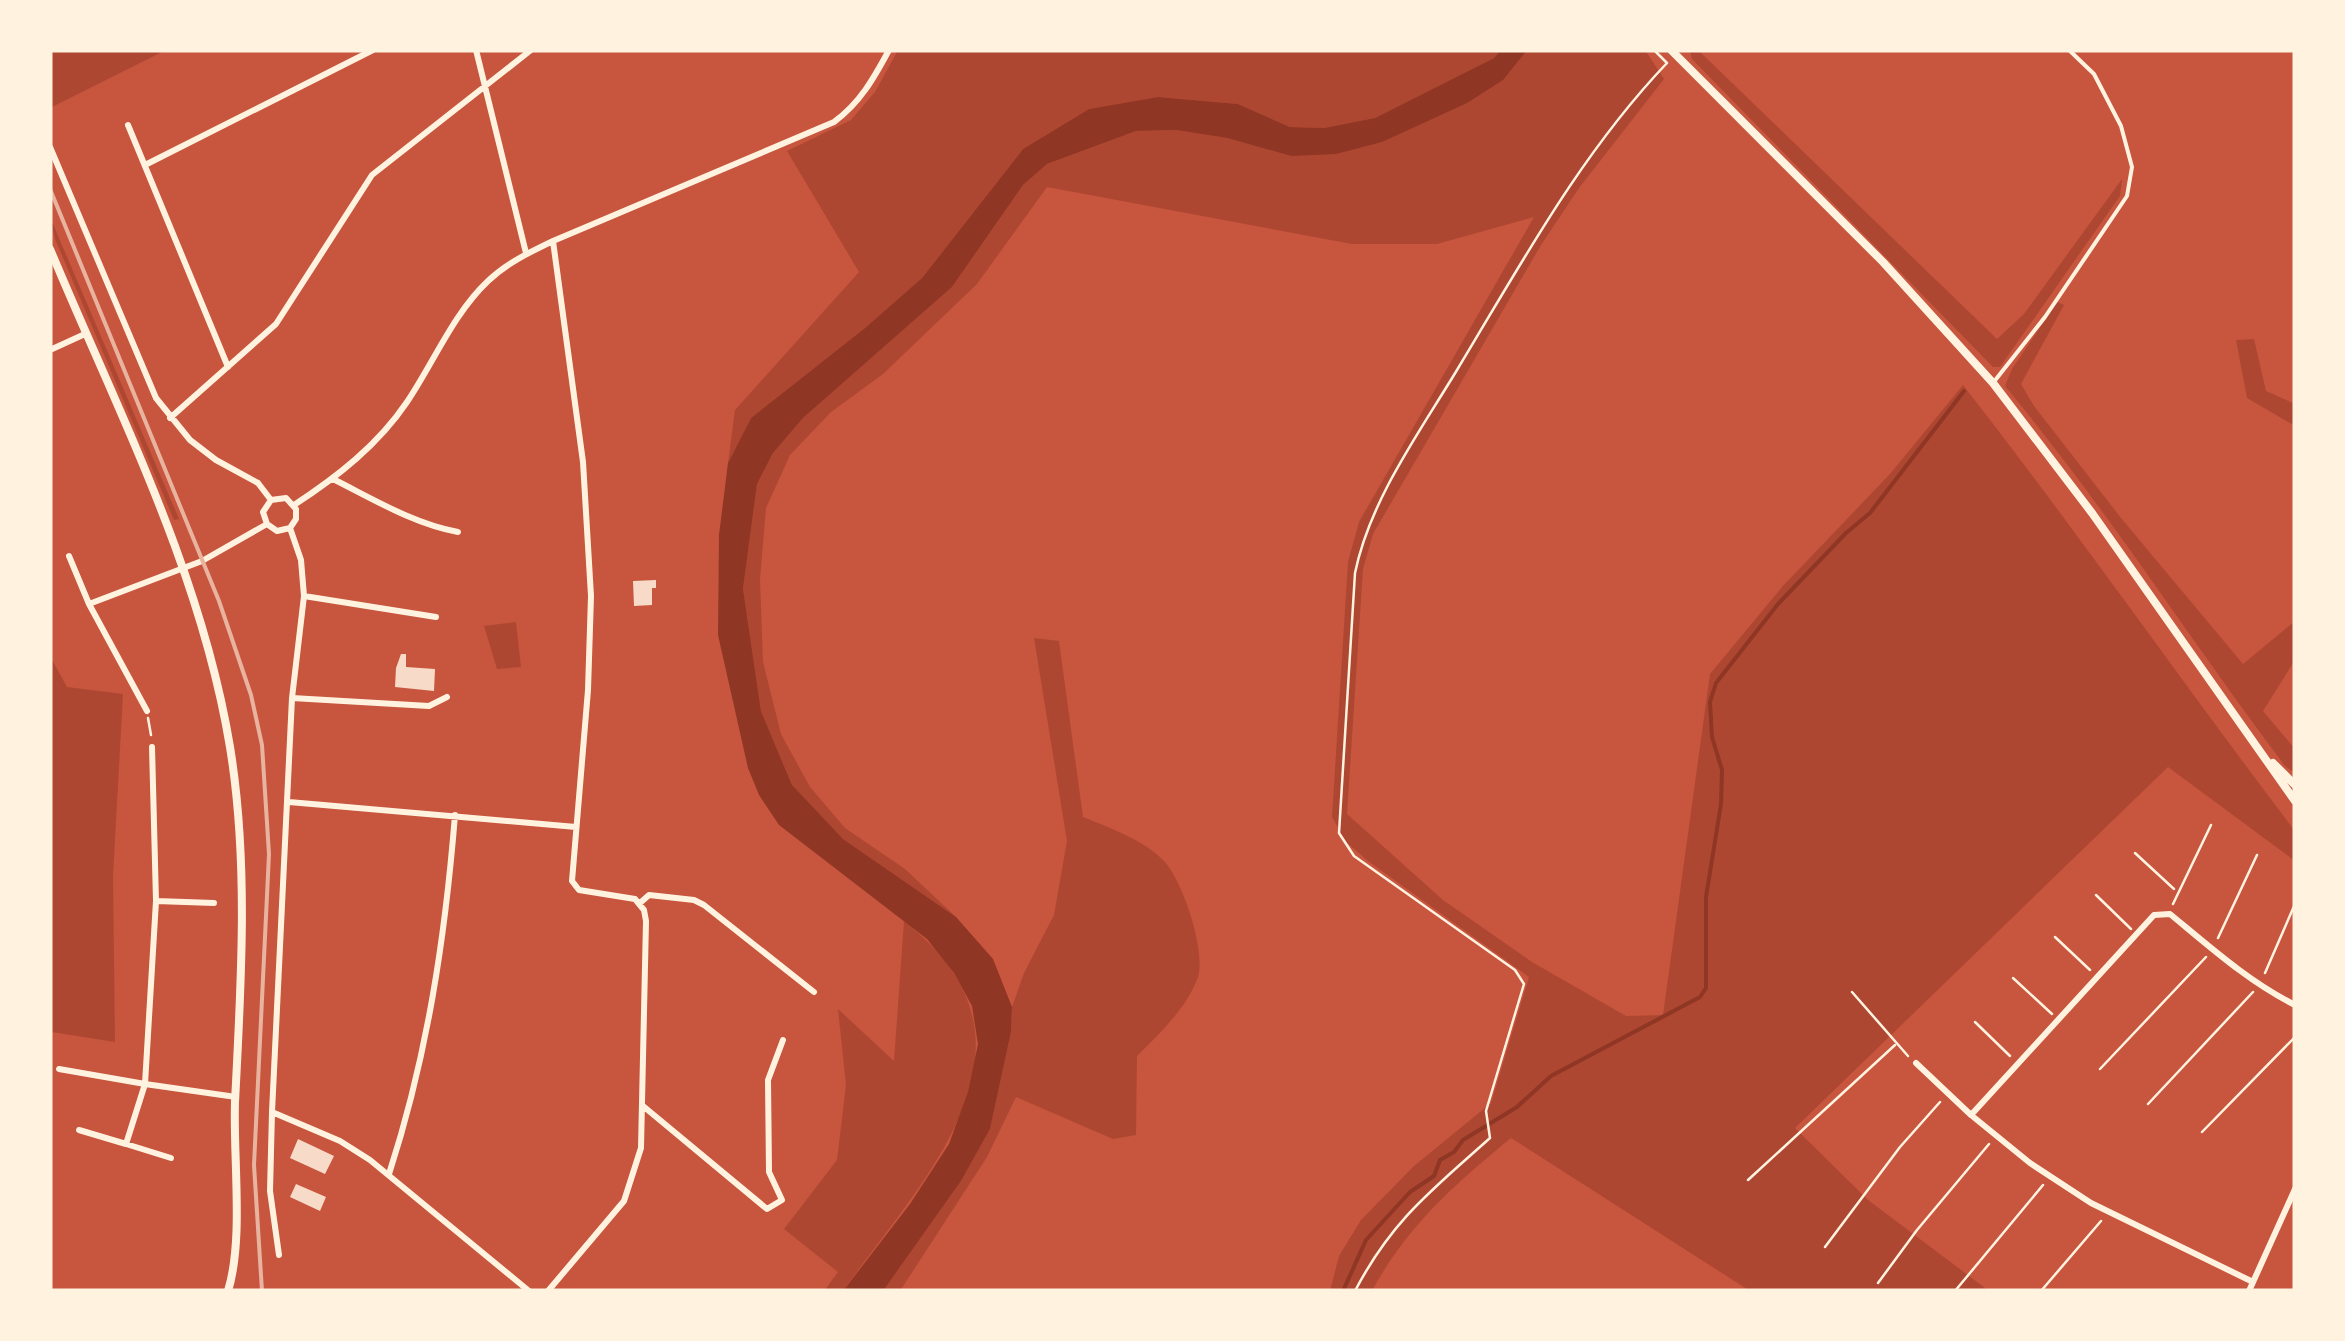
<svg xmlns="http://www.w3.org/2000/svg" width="2345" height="1341" viewBox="0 0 2345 1341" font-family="Rubik,sans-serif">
<rect width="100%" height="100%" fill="#c8553d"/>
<path fill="#ae4732" d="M50 50H166L50 108Z
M898 50H1501L1494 58 1375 118 1324 128 1290 127 1238 104 1159 97 1089 109 1023 149 922 278 865 328 751 418 728 463 735 410 859 272 787 151 851 120 875 92Z
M1527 50H1645L1664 79 1579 188 1541 245 1373 534 1363 569 1347 814 1443 900 1532 962 1626 1016 1663 1015 1710 674 1782 587 1890 474 1963 385C2077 531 2183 684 2295 831V861L2168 767 1795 1128 1868 1200 1989 1291H1750L1511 1138C1456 1183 1406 1227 1372 1291H1330L1339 1256 1361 1220 1414 1166 1491 1103 1529 977 1368 861 1346 842 1332 817 1348 562 1359 522 1534 217 1437 244H1352L1047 187 977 284 883 374 831 412 790 455 766 508 760 579 763 662 781 734 810 787 845 828 905 869 956 917 843 839 819 815 792 785 761 711 743 589 757 484 773 453 803 418 952 287 1023 185 1047 164 1136 131 1176 130 1227 138 1291 156Z
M1690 50H1698L1997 339 2024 314 2122 179 2120 196 2000 367H1993L1692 59Z
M50 217 179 519 174 520 55 239Z
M2057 302 2064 305 2021 384 2034 406 2121 518 2243 664 2295 621V660L2263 711 2295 749V773L2285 766C2190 640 2105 506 2005 386L2012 369Z
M2254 339 2266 391 2295 404V426L2247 398 2236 340Z
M516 622 521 667 497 669 484 626Z
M1034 638 1059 641 1083 817C1110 828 1144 840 1164 861 1183 881 1206 951 1198 977 1187 1008 1159 1034 1137 1056L1136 1135 1113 1139 1016 1097 987 1157 900 1291H883L961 1181 990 1129 1011 1032 1012 1007 1024 973 1054 915 1067 841Z
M50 656 67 687 123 694 113 876 115 1042 52 1032 50 1123Z
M904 921C1060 1043 925 1176 843 1291H824L838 1272 784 1229 837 1160 846 1085 838 1009 894 1061Z"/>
<path fill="#8f3625" d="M1501 50H1527L1503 80 1467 103 1382 142 1336 154 1291 156 1227 138 1176 130 1136 131 1047 164 1023 185 952 287 803 418 773 453 757 484 743 589 761 711 792 785 843 839 956 917 993 959 1012 1007 1011 1032 990 1129 961 1181 883 1291H843L910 1204 949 1144 968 1092 978 1044 972 1006 954 973 927 939 779 825 759 795 748 768 718 635 719 535 728 463 751 418 865 328 922 278 1023 149 1089 109 1158 97 1238 104 1290 127 1324 128 1375 118 1494 58Z"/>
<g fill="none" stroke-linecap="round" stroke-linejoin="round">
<path stroke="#8f3625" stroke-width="4" d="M1343 1291 1366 1240 1410 1192 1434 1176 1440 1160 1454 1152 1463 1140 1517 1107 1551 1076 1700 997 1706 988V897L1721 804 1722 770 1712 737 1710 702 1716 683 1778 604 1846 533 1870 513 1964 391"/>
</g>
<path fill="#f7dbc8" d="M656 580V588H652V605L634 606 633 581Z
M401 654H406V667L435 669 434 691 395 687 396 668Z
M298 1139 334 1156 325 1174 290 1158Z
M296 1184 326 1197 320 1211 290 1197Z"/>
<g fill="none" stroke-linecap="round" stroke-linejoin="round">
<path stroke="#fff3e0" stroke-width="2.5" d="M148 718 151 735
M2135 853 2174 889
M2096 895 2131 929
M2173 904 2211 825
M2055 937 2090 970
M2218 938 2257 855
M2265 973 2295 904
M2013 978 2052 1014
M1852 992 1908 1056
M1975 1022 2010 1056
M2100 1069 2206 957
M2148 1104 2253 992
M2202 1132 2295 1037
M1748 1180 1895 1045
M1825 1247 1900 1147 1940 1102
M1878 1283 1917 1230 1989 1144
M1355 1291C1392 1220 1432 1190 1490 1138L1486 1111 1524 984 1515 970 1354 856 1339 833 1355 573C1370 500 1419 433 1457 370 1521 264 1581 153 1667 63L1654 50
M1955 1291 2043 1185
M2041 1291 2101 1221"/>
<path stroke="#fff3e0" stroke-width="4" d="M1993 383 2045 317 2127 196 2132 167 2121 126 2094 74 2069 50"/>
<path stroke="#fff3e0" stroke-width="6" d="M476 50 526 253
M128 125 228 367
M50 147 156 398 190 440 216 460 258 483 271 500
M145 165 373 50
M50 350 85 334
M170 418 276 324 372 175 531 50
M333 479C373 499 414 524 458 532
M294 505C337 477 378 445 407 402 434 362 453 314 488 281 507 263 530 252 553 241L834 122C860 103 874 78 889 50
M69 556 89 604
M304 596 436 617
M292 698 429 706 447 697
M147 711 89 604 202 561 267 524
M152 747 156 901 145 1084 236 1097
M289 802 576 827
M156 901 214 903
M640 903 649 895 694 900 704 905 814 992
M1916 1063 1971 1115
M59 1069 145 1084 126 1144 79 1130
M643 1106 767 1209 782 1200 769 1172 768 1080 783 1040
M272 1112 340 1141 370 1160 529 1291
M126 1144 171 1158
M389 1174C427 1057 445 939 455 815
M279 1255 270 1191 272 1112 292 698 304 596 301 560 290 528 296 519V509L286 498 271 500 263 512 267 524 277 531 290 528
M2253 1282 2091 1203 2030 1163 1971 1115 2154 915 2170 914C2210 947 2249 982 2295 1005
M548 1291 624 1201 641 1148 646 921 644 910 635 899 579 890 572 881 588 690 591 596 583 462 553 241
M2249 1291 2295 1189"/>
<path stroke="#fff3e0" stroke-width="8" d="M1671 50 1883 262 1993 383 2092 513 2295 801
M50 249C118 412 201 571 230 747 249 863 241 985 235 1102 233 1159 244 1239 228 1291
M2273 763 2295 785"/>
<path stroke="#e9b49f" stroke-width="4" d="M50 189 219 601 251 695 262 745 269 854 254 1165 262 1291"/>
</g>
<rect width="2345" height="1341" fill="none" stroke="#fff3e0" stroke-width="105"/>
</svg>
